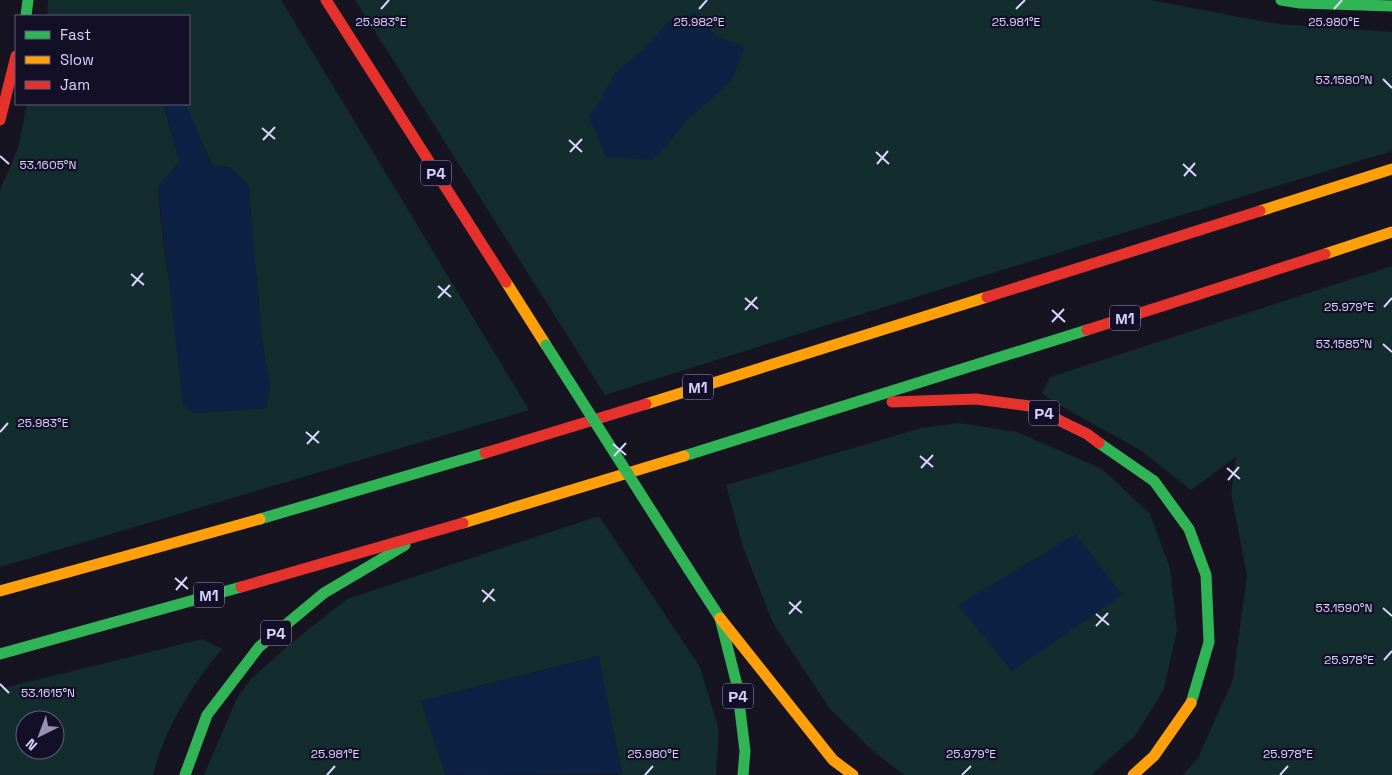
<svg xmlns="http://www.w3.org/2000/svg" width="1392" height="775" viewBox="0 0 1392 775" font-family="'Space Grotesk',sans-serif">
<rect width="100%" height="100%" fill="#161421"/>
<path fill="#132c2d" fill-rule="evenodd" d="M48 0H281L529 410 0 567V190L18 148 27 104H163L180 162 158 187C164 264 178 338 194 413L266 408 270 386 262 341 248 185 230 168 212 165 185 104H189V16H47Z
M355 0H1150L1278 24 1392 32V151L1002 270 605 395Z
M1392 266V775H1183L1198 758 1233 679 1247 575 1231 494 1236 457 1191 490 1140 450 1052 401 1042 393 1050 377Z
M959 423 1017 432 1102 469 1150 514 1170 568 1177 630 1164 689 1135 736 1091 775H904L873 751 830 709 773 623 743 547 726 485 922 428Z
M599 516 700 667 719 730 716 775H618L622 773 598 656 421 701 446 775H204L237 698 251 679 290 644 347 599Z
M202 639 222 649C190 687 166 727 153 775H0V689ZM25 720H55V750H25Z"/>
<path fill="#0d2144" d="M695 13 716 36 745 47 731 81 682 125 669 144 653 160 606 157 588 115 595 109 615 73 642 50 670 20Z
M163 104H185L212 165 230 168 248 185 262 341 270 386 267 408 194 413 183 405 158 187 180 162Z
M1076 534 1122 595 1012 671 958 605Z
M599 656 622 774 446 775 421 701Z"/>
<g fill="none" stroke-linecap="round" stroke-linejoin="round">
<path stroke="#30b455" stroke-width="11" d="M1281 0 1300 3 1392 6
M26 16 28 0
M1099 443 1154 481 1189 529 1206 575 1209 642 1191 703
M684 456 1087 330
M260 519 485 453
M689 570 720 618 737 685 745 751 743 775
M0 654 241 587
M185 775 207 715 259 647 324 593 405 545"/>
<path stroke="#ff9f0a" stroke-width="11" d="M1260 211 1392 169
M1325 254 1392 232
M506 282 546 345
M646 404 987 297
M463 523 684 456
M0 591 260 519
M720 618 833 760 853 775
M1133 775 1154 756 1191 703"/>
<path stroke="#e5322d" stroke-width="11" d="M326 0 506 282
M0 120 16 56
M987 297 1260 211
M1087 330 1325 254
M892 402 976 399 1030 406 1087 434 1099 443
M485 453 646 404
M241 587 463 523"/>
<path stroke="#30b455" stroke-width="11" d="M546 345 689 570"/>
</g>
<path fill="none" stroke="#d9d4ff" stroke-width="2" d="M381 9 389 0M699 9 707 0M1016 9 1025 0M1334 9 1342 0M1383 79 1392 88M262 128 275 139M263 140 275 127M569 140 582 152M570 152 582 139M876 152 889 164M0 156 9 164M877 164 888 151M1183 164 1196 176M1184 176 1195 163M131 274 144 285M132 286 143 273M438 286 451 297M438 298 450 285M745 298 758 309M1384 307 1392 298M745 310 757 297M1052 310 1065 322M1052 322 1064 309M1383 344 1392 352M0 432 8 423M306 432 319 443M307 444 319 431M613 444 626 455M614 456 626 443M920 456 933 467M921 468 933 455M1227 468 1240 479M1228 480 1239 467M175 578 188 589M176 590 187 577M482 590 495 601M483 602 494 589M789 602 802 613M1383 608 1392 616M789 614 801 601M1096 614 1109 625M1096 626 1108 613M1384 660 1392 651M0 684 9 693M327 775 335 766M645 775 653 766M962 775 971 766M1280 775 1288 766"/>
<g text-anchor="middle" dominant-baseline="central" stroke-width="4.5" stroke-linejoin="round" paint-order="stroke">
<g fill="#130f26" stroke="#9e99be" stroke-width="1">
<rect x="421" y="160.5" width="30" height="25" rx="4"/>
<rect x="1110" y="305.5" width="30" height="25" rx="4"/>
<rect x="683" y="374.5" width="30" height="25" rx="4"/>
<rect x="1029" y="400.5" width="30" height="25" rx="4"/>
<rect x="194" y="582.5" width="30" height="25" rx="4"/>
<rect x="261" y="620.5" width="30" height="25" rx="4"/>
<rect x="723" y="683.5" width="30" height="25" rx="4"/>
</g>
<g font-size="15" font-weight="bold" fill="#d9d4ff">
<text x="436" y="173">Р4</text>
<text x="1125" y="318">М1</text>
<text x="698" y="387">М1</text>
<text x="1044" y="413">Р4</text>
<text x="209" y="595">М1</text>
<text x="276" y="633">Р4</text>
<text x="738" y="696">Р4</text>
</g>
</g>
<g font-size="12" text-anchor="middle" fill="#d9d4ff" stroke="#130f26" stroke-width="4.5" stroke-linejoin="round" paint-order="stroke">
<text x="381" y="26">25.983°E</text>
<text x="699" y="26">25.982°E</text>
<text x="1016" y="26">25.981°E</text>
<text x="1334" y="26">25.980°E</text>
<text x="1344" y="84">53.1580°N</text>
<text x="48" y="169">53.1605°N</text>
<text x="1349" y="311">25.979°E</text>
<text x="1344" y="348">53.1585°N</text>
<text x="43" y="427">25.983°E</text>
<text x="1344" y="612">53.1590°N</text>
<text x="1349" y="664">25.978°E</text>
<text x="48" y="697">53.1615°N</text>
<text x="335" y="758">25.981°E</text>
<text x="653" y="758">25.980°E</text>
<text x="971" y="758">25.979°E</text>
<text x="1288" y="758">25.978°E</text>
</g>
<rect x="15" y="15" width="175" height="90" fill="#130f26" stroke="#625e7d"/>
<rect x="25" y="31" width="25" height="8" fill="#30b455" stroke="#625e7d"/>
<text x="60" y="40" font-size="15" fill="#d9d4ff">Fast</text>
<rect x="25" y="56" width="25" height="8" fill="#ff9f0a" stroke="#625e7d"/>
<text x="60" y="65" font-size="15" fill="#d9d4ff">Slow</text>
<rect x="25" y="81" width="25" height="8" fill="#e5322d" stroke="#625e7d"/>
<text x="60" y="90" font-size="15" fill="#d9d4ff">Jam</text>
<g transform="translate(40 735) rotate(222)"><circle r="24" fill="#130f26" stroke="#625e7d"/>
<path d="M0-4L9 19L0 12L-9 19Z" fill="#9591b1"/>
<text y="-8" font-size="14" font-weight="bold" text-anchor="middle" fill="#d9d4ff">N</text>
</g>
</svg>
